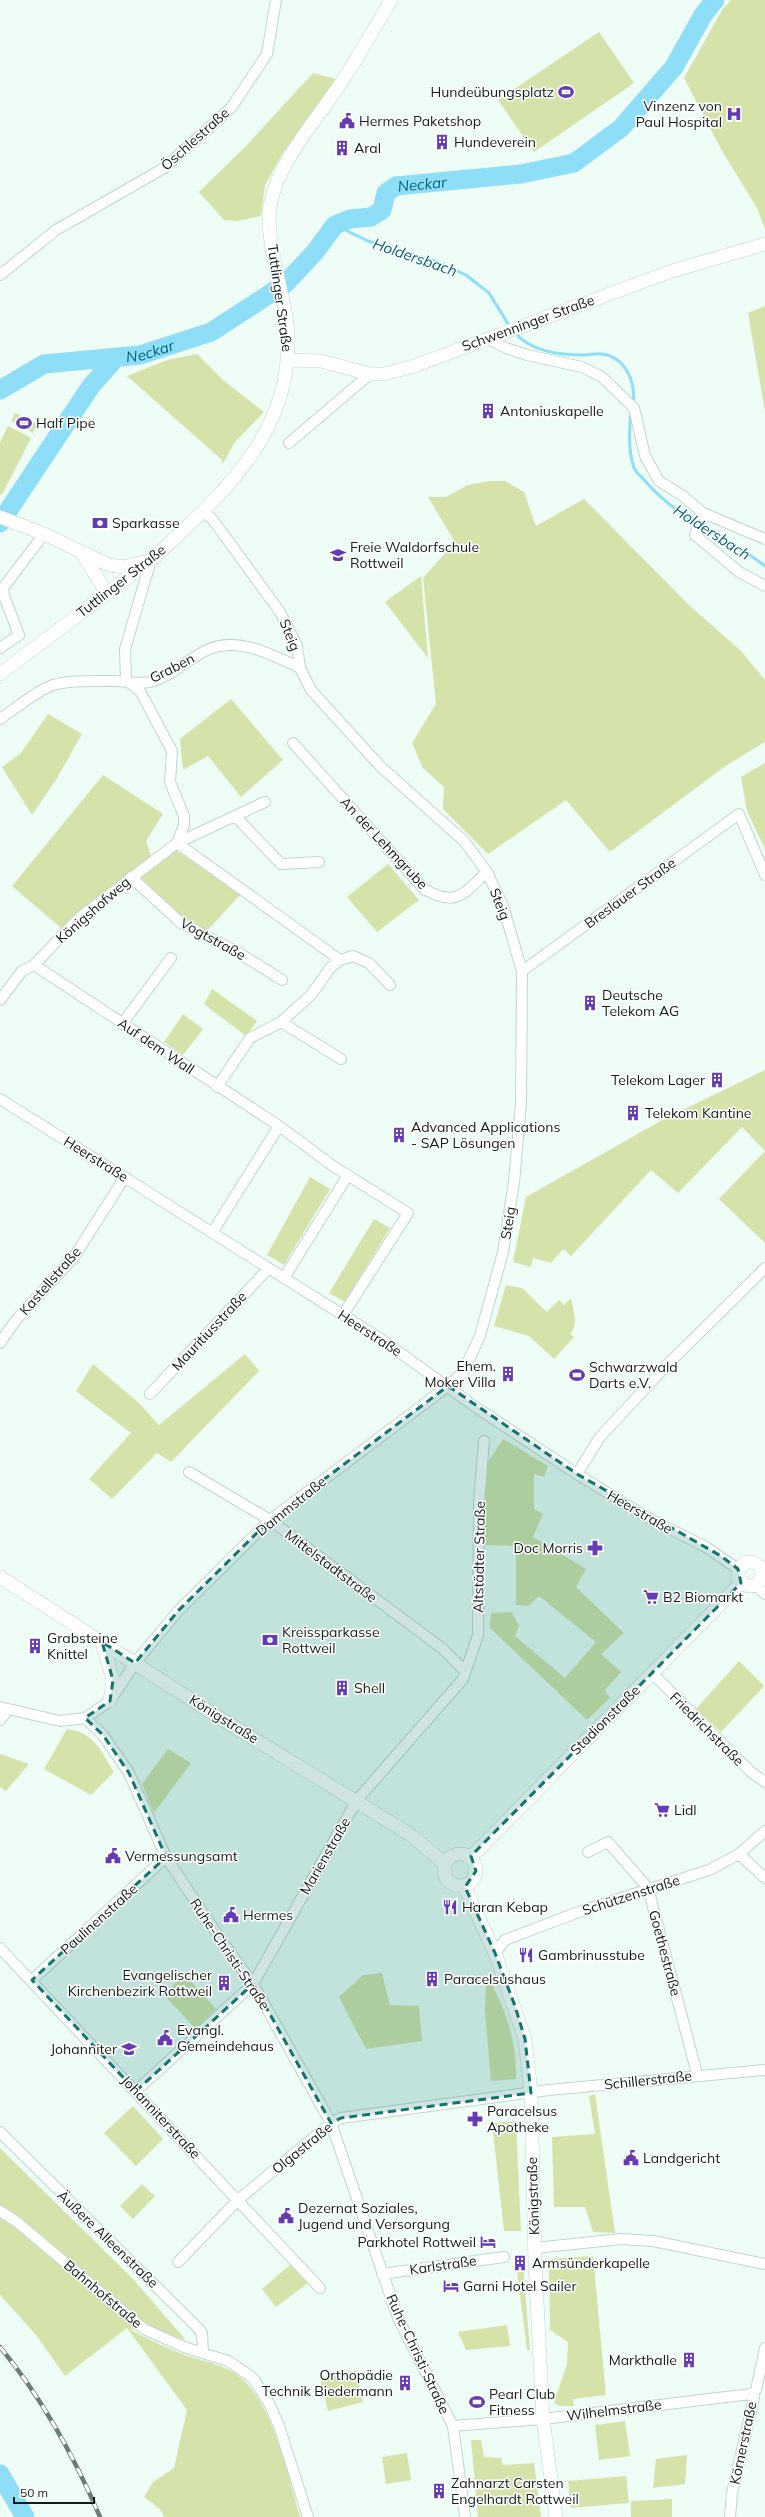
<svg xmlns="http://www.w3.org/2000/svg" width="765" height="2517" viewBox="0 0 765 2517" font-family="Mulish,sans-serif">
<rect width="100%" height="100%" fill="#eefef7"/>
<path fill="#d5e3aa" d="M731 0H765V229L757 208 721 149 684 78 722 10Z
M599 32 634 83 534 152 498 100Z
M313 73 336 79 283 153 265 185 261 216 237 221 224 220 199 192 246 146Z
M765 306V412L748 313Z
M197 354 224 381 264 412 235 442 222 465V460L127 376 167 360Z
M15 413 37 424 33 433 11 421Z
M8 426 31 438 2 495 0 494V442Z
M490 481H505L524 492 536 526 584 499 690 606 740 650 765 680V742L724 767 610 852 566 800 488 854 443 809 444 787 423 768 412 743 436 704 423 578 455 542 428 497H446L468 485Z
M421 576 428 658 385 602Z
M231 699 283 760 241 797 208 756 183 770 180 739Z
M48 714 82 734 56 780 32 815 2 767 21 753Z
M765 763V849L747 811 741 777Z
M103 775 163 814 146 841 151 856 61 928 12 886Z
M174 849 241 894 205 933 184 920 145 885 140 878Z
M388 864 419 900 377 932 347 897Z
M212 989 257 1021 246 1036 204 1004Z
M183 1014 203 1029 183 1055 164 1042Z
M765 1070V1243L719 1199 765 1151 742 1127 678 1193 651 1170 571 1256 563 1249 551 1263 533 1258 531 1267 513 1262 526 1197 666 1118Z
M310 1177 330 1189 284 1265 267 1255Z
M374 1219 390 1228 345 1302 329 1293Z
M506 1285 522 1288 547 1312 559 1300 564 1305 571 1298C573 1310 579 1324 570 1334L574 1337 554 1359 529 1336 494 1326Z
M245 1354 259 1371 171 1462 157 1453 112 1499 89 1479 131 1433 76 1391 93 1364 140 1404 159 1425Z
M503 1439 548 1466 544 1477 534 1474V1509L543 1514 533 1537 586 1569 576 1587 624 1633 601 1654 621 1672 605 1690 610 1698 587 1720 490 1628 491 1613 512 1612 519 1626 515 1636 565 1678 596 1642 539 1596 528 1606 516 1605V1546L483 1545 488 1462Z
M739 1661 764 1686 721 1732 696 1709Z
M67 1729C95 1733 100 1750 114 1772L91 1795 44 1769Z
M168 1749 191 1763 154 1813 142 1784Z
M0 1754 29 1764 6 1791 0 1787Z
M382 1973 390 2005 419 2006 422 2041 366 2049 339 1997 363 1975Z
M185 1975 216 2009 196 2029 163 1994Z
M490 1982C507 2011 517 2045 516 2079L491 2081 485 2011 486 1984Z
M595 2094 615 2233 593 2232 585 2207H554L552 2137 595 2134 589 2096Z
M133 2106 163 2139 136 2166 104 2133Z
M516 2121 521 2231H504L492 2123Z
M0 2148 133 2279 185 2339 129 2329C146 2338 164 2347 182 2354 199 2360 217 2363 233 2372 272 2395 288 2476 300 2517H164L161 2510 144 2497 153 2482 174 2468 187 2410 127 2328 65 2376 36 2335 0 2295Z
M142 2184 155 2196 133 2219 120 2206Z
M593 2256 606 2395 573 2399 574 2406H559L554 2403 567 2364 568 2342 550 2330 549 2259Z
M516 2263 523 2264 530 2350H527Z
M291 2264 309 2282 276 2307 262 2289Z
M507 2325 510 2346 466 2350 458 2332Z
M356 2370 363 2402 328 2411 320 2378Z
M625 2421 630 2456 599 2460 595 2425Z
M471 2440H481L484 2457 501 2458 503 2465 534 2463 541 2517H478Z
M407 2453 411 2480 386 2484 382 2457Z
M687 2455 685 2484 653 2488 656 2459Z
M626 2476 629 2503 571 2508 568 2481Z
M672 2499V2517H631V2501Z"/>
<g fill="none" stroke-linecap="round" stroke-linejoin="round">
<path stroke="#8ddef6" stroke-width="3" d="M335 225 368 241 438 262 466 275 489 293 510 327
M515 333C532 352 560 355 584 355 590 355 597 353 602 354 626 357 636 383 633 404
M631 413C629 430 628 451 634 468 636 473 642 477 646 482 681 522 724 534 765 566"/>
<g stroke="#8ddef6" stroke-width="19">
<path id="s1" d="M0 390 44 364 140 355 211 332 285 284 315 252 335 225 350 219 371 217 382 210 386 193 396 186 521 174 574 163 621 128 674 67 703 15 715 0"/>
<path d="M0 523 91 386 115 359"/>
<path d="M0 2474 25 2517"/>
</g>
<defs>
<path id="minor" d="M0 275 56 230 164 168 231 108 267 54 276 0
M487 338 506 348 527 355 582 367 602 377 634 408 645 456 659 481 683 496 703 513 765 539
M289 443 370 374
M703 513 695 535 739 572 765 586
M0 648 19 635 4 596 3 588 44 534
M126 680 125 649 151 560
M0 719C15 709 31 695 48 687 64 680 93 681 111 681 124 680 137 685 150 682 169 677 185 662 203 652 234 634 271 654 300 668
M293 743 424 889C457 908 464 893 487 872
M265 802 235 816 281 864 319 862
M177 843 340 960
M177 843 235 816
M131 877 181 923 239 953 282 980
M34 965 279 1126 333 1166 408 1213 343 1315
M522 971 739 814 765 875
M0 1000 22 971 34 965 79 918 177 843 184 825V816L170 782 172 751 140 691 126 680
M281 1022 341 1059
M122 1024 171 958
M217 1087 250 1038 281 1022 311 995 331 967 340 960 353 956 369 963 390 985
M0 1099 381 1339 477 1408 577 1474 650 1519 706 1547 738 1569
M212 1233 279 1126
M284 1278 348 1175
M0 1343 16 1320 74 1257 125 1177
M150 1394 268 1269
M189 1472 270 1520 443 1649 465 1671
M577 1474 600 1437 668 1364 765 1268
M755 1585 765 1594
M652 1673 751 1772 765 1782
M0 1707 60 1721 85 1718 110 1701 135 1663 178 1611 270 1520 448 1386 463 1372 480 1336 503 1252 514 1182 521 1103 522 971 503 906 487 872 464 841 381 767 311 690 300 668 297 646 280 612 213 520 203 511
M85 1718 103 1735 129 1773 166 1857 219 1937 253 1984 331 2123 398 2318 453 2426 465 2517
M0 1720 8 1710
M588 1852 608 1842 648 1888 697 2074
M739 1854 765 1878
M0 1948 320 2288
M495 1953 505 1940 581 1911 709 1870 739 1854 765 1831
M32 1980 166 1857
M136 2091 253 1984 357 1800 463 1679 478 1635 479 1502 484 1441
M0 2132 195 2325 202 2333 203 2353
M0 2211 17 2222 144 2329 184 2347 228 2361 253 2378 269 2403 279 2426 308 2517
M535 2248 621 2239 653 2241 765 2264
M178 2262 238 2200 331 2123 341 2118 549 2090 765 2070
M382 2274 504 2257
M751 2394 756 2390 765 2348
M453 2426 543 2419 751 2394
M730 2517 732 2493 754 2398 751 2394"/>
<path id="tertiary" d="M289 360 321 361 370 374H384L414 366 672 271 765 244
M0 517 44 534 109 565 124 567 143 562
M82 553 106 592
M0 674 151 560C222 495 298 430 287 324 283 289 265 240 270 206 277 162 319 117 343 80 360 54 375 27 391 0
M738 1574a12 12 0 1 1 24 0a12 12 0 1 1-24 0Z
M0 1577 220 1718 411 1835 445 1864
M102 1642 113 1680 110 1701
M444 1870a16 16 0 1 1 32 0a16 16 0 1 1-32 0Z
M470 1858 741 1583
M464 1886 495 1953 525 2039 531 2093 535 2263 543 2419 556 2517"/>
</defs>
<use href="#minor" stroke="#bed8cd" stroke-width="12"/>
<use href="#tertiary" stroke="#bed8cd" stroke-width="14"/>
<use href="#minor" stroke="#fff" stroke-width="10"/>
<use href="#tertiary" stroke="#fff" stroke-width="13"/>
<defs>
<path id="rail" d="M0 2347C42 2398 74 2456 100 2517"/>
</defs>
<use href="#rail" stroke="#6f7b76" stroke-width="4.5"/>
<use href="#rail" stroke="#fff" stroke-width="3" stroke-dasharray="9" stroke-linecap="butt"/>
</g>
<path fill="#0f766e" fill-opacity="0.2" stroke="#0f766e" stroke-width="3" stroke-dasharray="8 5" stroke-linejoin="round" d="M448 1386 577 1474 721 1556 738 1569 741 1583 471 1856 476 1871 465 1887 495 1953 515 2006 525 2039 531 2093 341 2118 331 2123 253 1984 136 2091 32 1980 166 1857 129 1773 103 1735 85 1718 110 1701 113 1680 102 1642 135 1663 178 1611 270 1520Z"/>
<defs>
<symbol id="stadium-bare" viewBox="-9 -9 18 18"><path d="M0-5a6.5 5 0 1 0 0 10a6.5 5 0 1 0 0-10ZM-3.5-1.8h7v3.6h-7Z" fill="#643bb3" stroke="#fff" stroke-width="2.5" paint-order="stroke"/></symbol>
<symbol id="hospital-bare" viewBox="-9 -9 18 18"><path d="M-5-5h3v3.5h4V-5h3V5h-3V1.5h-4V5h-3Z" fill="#643bb3" stroke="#fff" stroke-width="2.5" paint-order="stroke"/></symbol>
<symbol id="civic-bare" viewBox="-9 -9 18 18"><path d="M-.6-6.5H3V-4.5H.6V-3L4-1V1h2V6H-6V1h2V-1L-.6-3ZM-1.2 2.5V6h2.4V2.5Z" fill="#643bb3" stroke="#fff" stroke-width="2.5" paint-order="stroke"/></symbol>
<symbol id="building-bare" viewBox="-9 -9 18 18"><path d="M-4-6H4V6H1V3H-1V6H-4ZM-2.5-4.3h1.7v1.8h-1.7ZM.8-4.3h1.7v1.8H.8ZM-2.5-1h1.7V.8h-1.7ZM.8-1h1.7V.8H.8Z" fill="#643bb3" stroke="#fff" stroke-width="2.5" paint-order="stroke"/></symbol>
<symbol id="bank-bare" viewBox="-9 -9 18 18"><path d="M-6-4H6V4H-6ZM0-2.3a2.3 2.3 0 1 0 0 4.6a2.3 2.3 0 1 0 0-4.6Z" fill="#643bb3" stroke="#fff" stroke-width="2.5" paint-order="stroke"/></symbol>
<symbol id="school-bare" viewBox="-9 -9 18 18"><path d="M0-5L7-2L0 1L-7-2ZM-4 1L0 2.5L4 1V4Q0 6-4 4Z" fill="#643bb3" stroke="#fff" stroke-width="2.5" paint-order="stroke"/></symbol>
<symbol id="pharmacy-bare" viewBox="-9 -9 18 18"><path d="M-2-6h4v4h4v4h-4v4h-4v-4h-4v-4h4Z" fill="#643bb3" stroke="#fff" stroke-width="2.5" paint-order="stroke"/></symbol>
<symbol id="supermarket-bare" viewBox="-9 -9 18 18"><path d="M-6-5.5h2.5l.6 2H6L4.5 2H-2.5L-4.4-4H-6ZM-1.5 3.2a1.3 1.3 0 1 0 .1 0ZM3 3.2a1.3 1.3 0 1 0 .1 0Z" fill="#643bb3" stroke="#fff" stroke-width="2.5" paint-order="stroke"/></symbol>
<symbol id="restaurant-bare" viewBox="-9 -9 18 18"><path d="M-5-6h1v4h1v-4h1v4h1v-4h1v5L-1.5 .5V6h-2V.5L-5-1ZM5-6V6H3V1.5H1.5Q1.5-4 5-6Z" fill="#643bb3" stroke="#fff" stroke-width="2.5" paint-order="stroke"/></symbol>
<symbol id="hotel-bare" viewBox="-9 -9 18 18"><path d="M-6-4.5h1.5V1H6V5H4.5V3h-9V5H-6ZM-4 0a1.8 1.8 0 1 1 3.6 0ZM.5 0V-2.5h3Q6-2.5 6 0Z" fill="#643bb3" stroke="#fff" stroke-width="2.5" paint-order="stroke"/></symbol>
</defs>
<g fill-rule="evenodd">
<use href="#stadium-bare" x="555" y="81" width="22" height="22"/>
<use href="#hospital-bare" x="723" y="103" width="22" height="22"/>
<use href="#civic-bare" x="336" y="110" width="22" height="22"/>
<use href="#building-bare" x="431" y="131" width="22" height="22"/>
<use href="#building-bare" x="331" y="137" width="22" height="22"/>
<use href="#building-bare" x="477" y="400" width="22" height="22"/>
<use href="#stadium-bare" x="13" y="412" width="22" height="22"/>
<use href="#bank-bare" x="89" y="512" width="22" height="22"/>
<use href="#school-bare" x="327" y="544" width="22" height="22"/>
<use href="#building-bare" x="579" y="992" width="22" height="22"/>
<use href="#building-bare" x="706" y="1069" width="22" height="22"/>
<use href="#building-bare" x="622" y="1102" width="22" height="22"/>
<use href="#building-bare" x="388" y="1124" width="22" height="22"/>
<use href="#building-bare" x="497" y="1363" width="22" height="22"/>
<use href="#stadium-bare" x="566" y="1364" width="22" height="22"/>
<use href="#pharmacy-bare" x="584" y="1537" width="22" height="22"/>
<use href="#supermarket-bare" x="640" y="1586" width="22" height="22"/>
<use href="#bank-bare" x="259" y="1629" width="22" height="22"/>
<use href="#building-bare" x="24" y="1635" width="22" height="22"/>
<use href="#building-bare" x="331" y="1677" width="22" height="22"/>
<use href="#supermarket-bare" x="651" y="1799" width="22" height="22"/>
<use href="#civic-bare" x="102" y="1845" width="22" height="22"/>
<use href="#restaurant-bare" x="439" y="1896" width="22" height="22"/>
<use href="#civic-bare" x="220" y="1904" width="22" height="22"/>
<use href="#restaurant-bare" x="515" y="1944" width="22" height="22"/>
<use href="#building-bare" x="421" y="1968" width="22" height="22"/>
<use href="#building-bare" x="213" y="1972" width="22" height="22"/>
<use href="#civic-bare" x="154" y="2027" width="22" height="22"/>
<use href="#school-bare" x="118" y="2038" width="22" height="22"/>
<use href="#pharmacy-bare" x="464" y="2108" width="22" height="22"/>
<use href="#civic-bare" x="620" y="2147" width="22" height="22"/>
<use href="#civic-bare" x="275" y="2205" width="22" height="22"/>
<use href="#hotel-bare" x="477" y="2231" width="22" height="22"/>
<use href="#building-bare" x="509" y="2252" width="22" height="22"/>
<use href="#hotel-bare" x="440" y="2275" width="22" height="22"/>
<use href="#building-bare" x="678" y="2349" width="22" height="22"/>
<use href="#building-bare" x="394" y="2372" width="22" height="22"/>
<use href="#stadium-bare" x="466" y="2391" width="22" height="22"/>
<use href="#building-bare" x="428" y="2480" width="22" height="22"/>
</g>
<g text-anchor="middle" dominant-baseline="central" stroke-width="3" stroke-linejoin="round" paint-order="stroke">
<g font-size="14" fill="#111b17" stroke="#fff" text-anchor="start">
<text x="554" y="92" text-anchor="end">Hundeübungsplatz</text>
<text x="722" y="106" text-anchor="end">Vinzenz von<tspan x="722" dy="16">Paul Hospital</tspan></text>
<text x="359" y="121">Hermes Paketshop</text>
<text x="454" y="142">Hundeverein</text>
<text x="354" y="148">Aral</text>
<text x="500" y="411">Antoniuskapelle</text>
<text x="36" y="423">Half Pipe</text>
<text x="112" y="523">Sparkasse</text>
<text x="350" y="547">Freie Waldorfschule<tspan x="350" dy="16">Rottweil</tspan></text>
<text x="602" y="995">Deutsche<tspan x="602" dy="16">Telekom AG</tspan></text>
<text x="705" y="1080" text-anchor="end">Telekom Lager</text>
<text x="645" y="1113">Telekom Kantine</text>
<text x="411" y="1127">Advanced Applications<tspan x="411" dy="16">- SAP Lösungen</tspan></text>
<text x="496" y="1366" text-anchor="end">Ehem.<tspan x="496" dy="16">Moker Villa</tspan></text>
<text x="589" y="1367">Schwarzwald<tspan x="589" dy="16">Darts e.V.</tspan></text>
<text x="583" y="1548" text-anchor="end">Doc Morris</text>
<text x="663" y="1597">B2 Biomarkt</text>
<text x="282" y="1632">Kreissparkasse<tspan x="282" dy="16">Rottweil</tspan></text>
<text x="47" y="1638">Grabsteine<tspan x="47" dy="16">Knittel</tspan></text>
<text x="354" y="1688">Shell</text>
<text x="674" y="1810">Lidl</text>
<text x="125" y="1856">Vermessungsamt</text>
<text x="462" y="1907">Haran Kebap</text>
<text x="243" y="1915">Hermes</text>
<text x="538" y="1955">Gambrinusstube</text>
<text x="212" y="1975" text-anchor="end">Evangelischer<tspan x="212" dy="16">Kirchenbezirk Rottweil</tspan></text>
<text x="444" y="1979">Paracelsushaus</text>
<text x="177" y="2030">Evangl.<tspan x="177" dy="16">Gemeindehaus</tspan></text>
<text x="117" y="2049" text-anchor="end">Johanniter</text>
<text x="487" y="2111">Paracelsus<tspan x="487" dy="16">Apotheke</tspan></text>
<text x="643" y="2158">Landgericht</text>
<text x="298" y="2208">Dezernat Soziales,<tspan x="298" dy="16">Jugend und Versorgung</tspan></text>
<text x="476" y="2242" text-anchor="end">Parkhotel Rottweil</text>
<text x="532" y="2263">Armsünderkapelle</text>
<text x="463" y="2286">Garni Hotel Sailer</text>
<text x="677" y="2360" text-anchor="end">Markthalle</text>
<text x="393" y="2375" text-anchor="end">Orthopädie<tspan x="393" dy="16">Technik Biedermann</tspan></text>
<text x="489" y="2394">Pearl Club<tspan x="489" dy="16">Fitness</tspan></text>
<text x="451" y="2483">Zahnarzt Carsten<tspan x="451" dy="16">Engelhardt Rottweil</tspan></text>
</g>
<g font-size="14" fill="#111b17" stroke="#fff">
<text transform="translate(195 139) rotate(-42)">Öschlestraße</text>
<text transform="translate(280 298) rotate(82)">Tuttlinger Straße</text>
<text transform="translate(528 323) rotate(-20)">Schwenninger Straße</text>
<text transform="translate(121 581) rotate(-38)">Tuttlinger Straße</text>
<text transform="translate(290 635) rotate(68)">Steig</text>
<text transform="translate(172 668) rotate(-27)">Graben</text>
<text transform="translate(384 843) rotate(47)">An der Lehmgrube</text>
<text transform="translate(630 893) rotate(-36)">Breslauer Straße</text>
<text transform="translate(500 904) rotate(69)">Steig</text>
<text transform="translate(93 910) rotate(-41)">Königshofweg</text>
<text transform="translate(213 939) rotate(29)">Vogtstraße</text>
<text transform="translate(156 1046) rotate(34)">Auf dem Wall</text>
<text transform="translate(96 1159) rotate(32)">Heerstraße</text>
<text transform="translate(508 1223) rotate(-81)">Steig</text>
<text transform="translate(50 1281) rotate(-49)">Kastellstraße</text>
<text transform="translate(209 1331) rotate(-47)">Mauritiusstraße</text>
<text transform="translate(370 1333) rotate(33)">Heerstraße</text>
<text transform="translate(291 1506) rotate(-39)">Dammstraße</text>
<text transform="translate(640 1512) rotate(30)">Heerstraße</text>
<text transform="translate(479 1557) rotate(-89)">Altstädter Straße</text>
<text transform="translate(331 1566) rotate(37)">Mittelstadtstraße</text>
<text transform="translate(224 1719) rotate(32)">Königstraße</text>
<text transform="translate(605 1720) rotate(-45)">Stadionstraße</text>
<text transform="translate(707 1729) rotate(45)">Friedrichstraße</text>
<text transform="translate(325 1856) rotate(-60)">Marienstraße</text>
<text transform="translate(631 1895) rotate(-18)">Schützenstraße</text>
<text transform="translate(99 1919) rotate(-42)">Paulinenstraße</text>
<text transform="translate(665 1953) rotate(75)">Goethestraße</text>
<text transform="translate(230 1954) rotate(56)">Ruhe-Christi-Straße</text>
<text transform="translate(648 2080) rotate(-6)">Schillerstraße</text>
<text transform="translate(161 2117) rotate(47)">Johanniterstraße</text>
<text transform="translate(302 2148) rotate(-39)">Olgastraße</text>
<text transform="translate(533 2196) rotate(-92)">Königstraße</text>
<text transform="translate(108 2239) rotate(44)">Äußere Alleenstraße</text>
<text transform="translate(443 2265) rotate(-8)">Karlstraße</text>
<text transform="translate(103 2294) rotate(40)">Bahnhofstraße</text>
<text transform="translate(418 2354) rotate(65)">Ruhe-Christi-Straße</text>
<text transform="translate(614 2410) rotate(-7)">Wilhelmstraße</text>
<text transform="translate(743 2443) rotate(-78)">Körnerstraße</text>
</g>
<g font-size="15" font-style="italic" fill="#026277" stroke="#fff">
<text stroke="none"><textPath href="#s1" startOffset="494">Neckar</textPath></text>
<text transform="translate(415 257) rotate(19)">Holdersbach</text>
<text stroke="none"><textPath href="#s1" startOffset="158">Neckar</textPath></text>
<text transform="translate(712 532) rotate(33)">Holdersbach</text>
</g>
</g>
<path d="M14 2497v6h80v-6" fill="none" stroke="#111b17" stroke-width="2"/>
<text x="20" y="2497" font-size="12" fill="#111b17" stroke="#ffffff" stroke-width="3" paint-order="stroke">50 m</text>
</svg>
